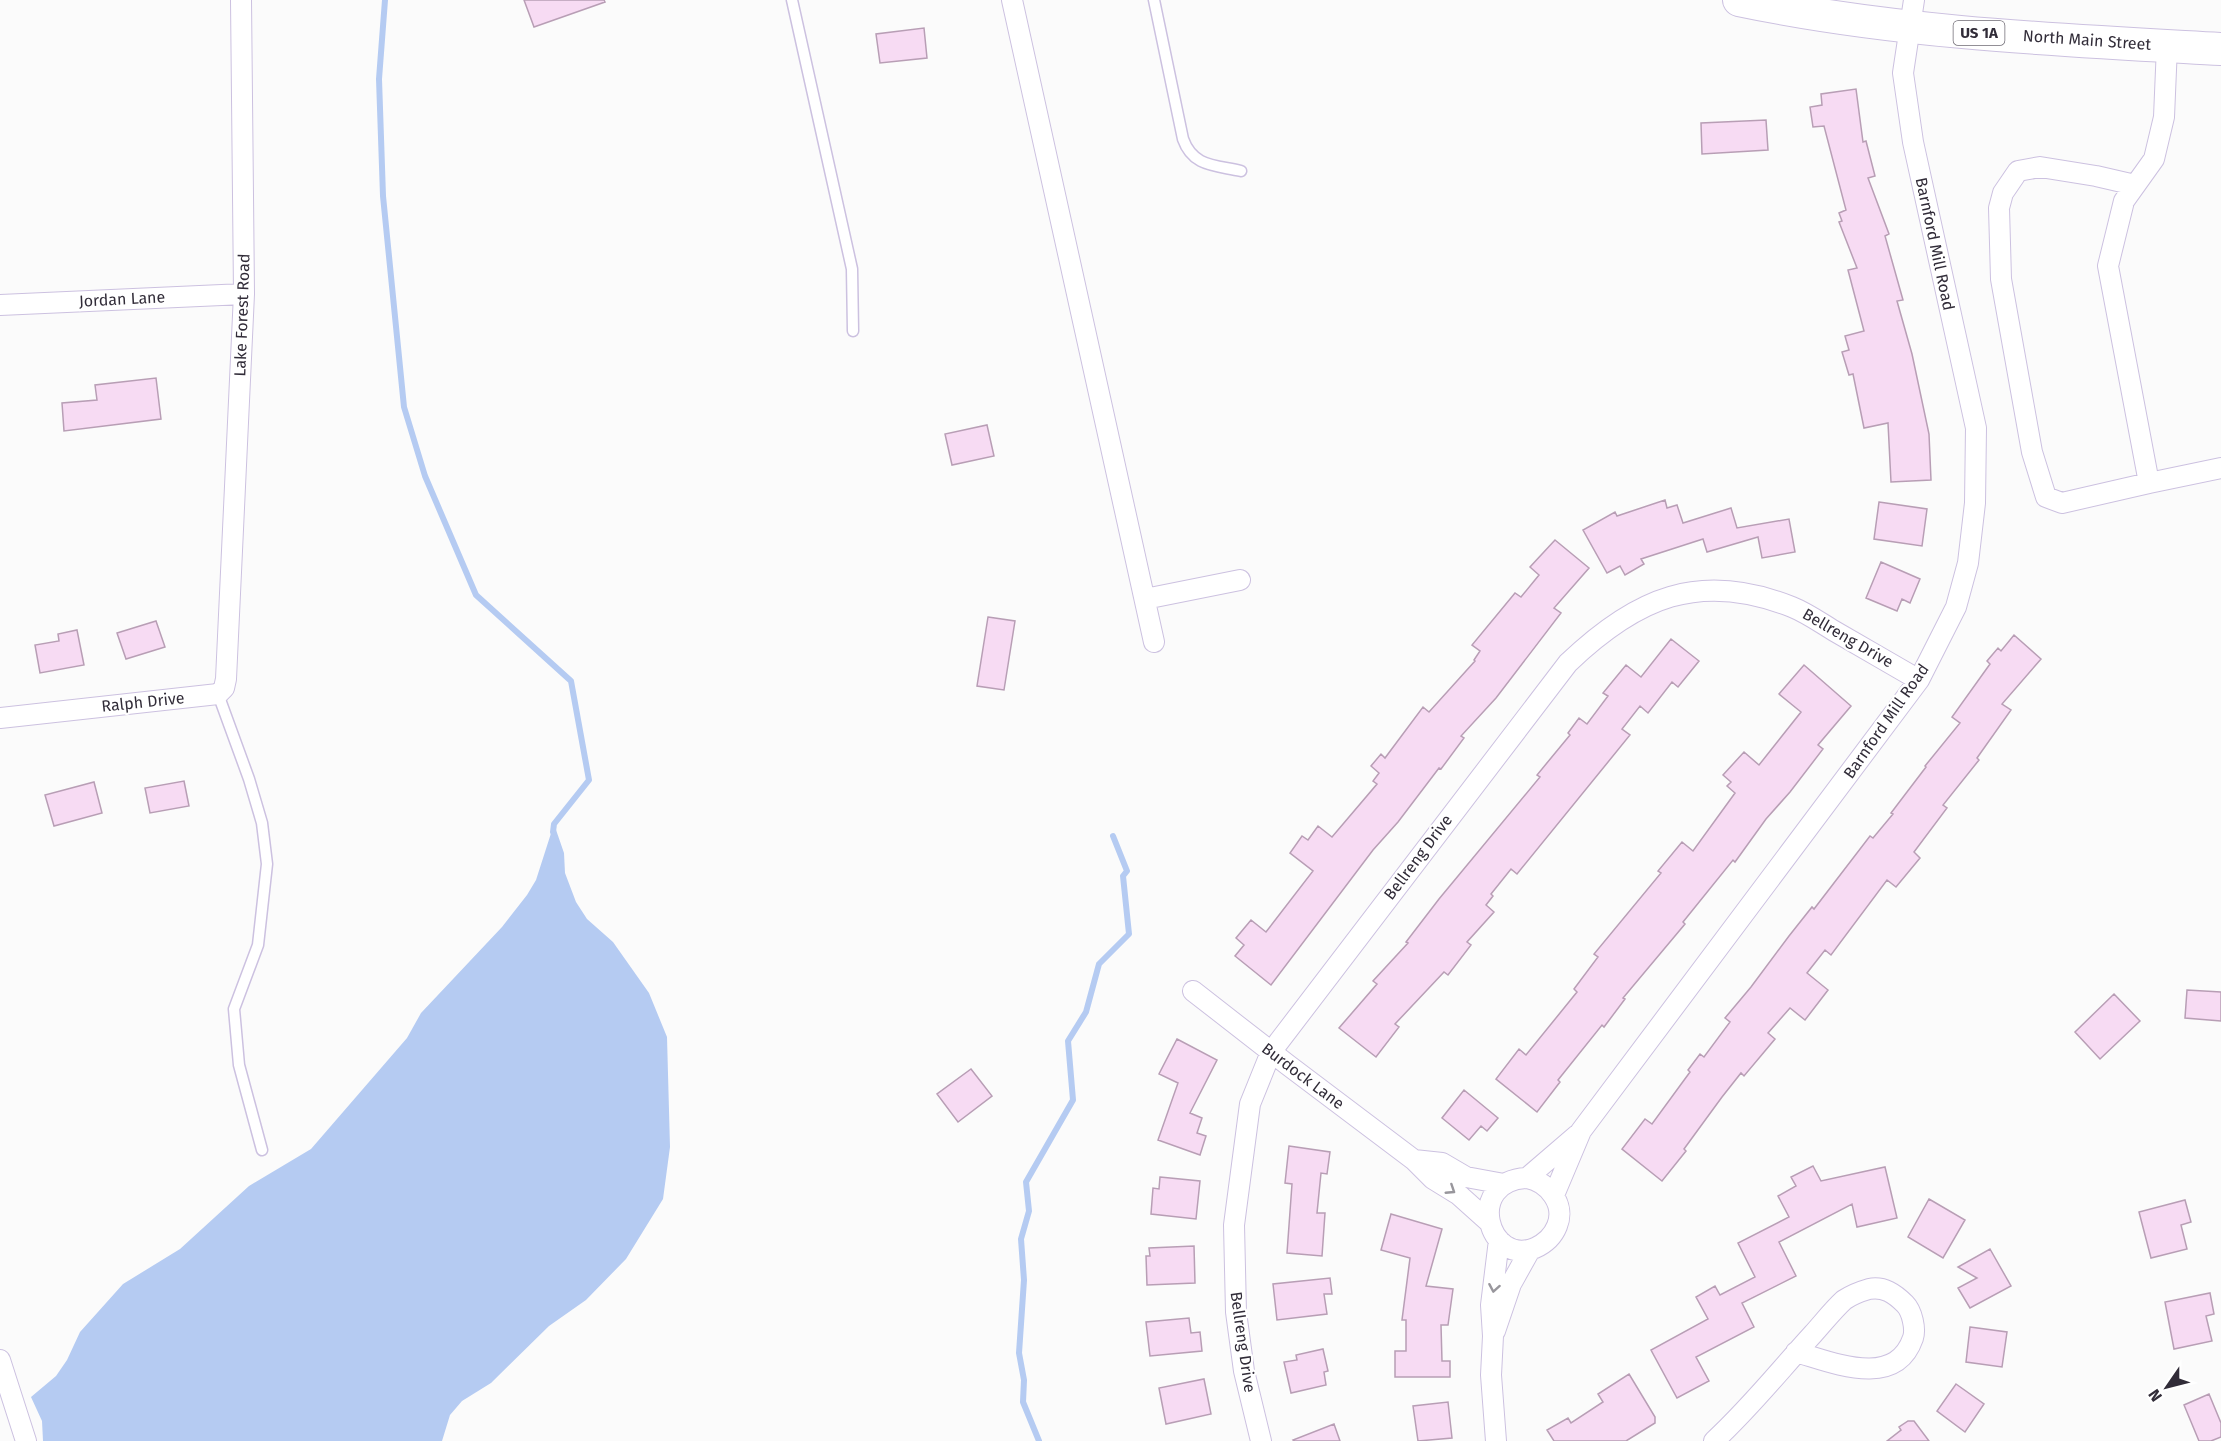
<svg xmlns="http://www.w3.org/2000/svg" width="2221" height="1441" viewBox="0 0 2221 1441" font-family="'Fira Sans',sans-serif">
<rect width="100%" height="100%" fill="#fbfbfb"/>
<path fill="#b5cbf2" d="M554 824 564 853 565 873 576 902 587 919 613 942 649 993 667 1037 670 1147 663 1199 626 1259 586 1300 549 1326 491 1383 462 1401 450 1415 442 1441H43L42 1421 31 1397 56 1376 67 1360 80 1332 123 1284 180 1249 249 1186 311 1149 407 1038 421 1013 502 927 527 895 536 880Z"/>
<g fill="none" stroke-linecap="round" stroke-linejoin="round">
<path stroke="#b5cbf2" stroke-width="6" d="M385 0 379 79 383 196 404 407 425 476 476 595 571 681 589 780 554 824 553 832
M1039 1441 1023 1402 1024 1380 1019 1353 1024 1280 1021 1239 1029 1211 1026 1182 1073 1100 1068 1041 1086 1012 1099 964 1129 934 1123 876 1127 871 1113 836"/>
</g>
<path fill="#f7dbf3" stroke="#b89eb5" stroke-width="1.5" d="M524 0H604L605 2 534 27Z
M924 28 927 58 880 63 876 34Z
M1856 89 1863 142 1866 141 1875 176 1868 178 1889 234 1885 236 1903 300 1897 301 1912 354 1929 434 1931 480 1891 482 1888 423 1864 428 1853 374 1849 375 1842 352 1849 350 1845 336 1864 331 1848 270 1857 268 1839 222 1842 221 1839 213 1846 210 1824 126 1813 127 1810 107 1822 105 1821 94Z
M1766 120 1768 150 1702 154 1701 123Z
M156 378 161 419 64 431 62 403 97 400 95 385Z
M987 425 994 456 952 465 945 434Z
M1665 500 1667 508 1677 505 1683 523 1731 508 1737 528 1789 519 1795 552 1762 558 1758 537 1707 552 1703 539 1641 559 1644 564 1625 575 1620 566 1607 573 1583 530 1615 512 1617 516Z
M1879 502 1927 509 1922 546 1874 539Z
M1555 540 1589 568 1554 608 1561 613 1496 698 1461 736 1464 738 1441 769 1439 768 1398 822 1373 850 1271 985 1235 956 1244 945 1236 938 1251 920 1266 932 1313 871 1290 853 1302 836 1308 840 1318 826 1332 837 1377 784 1373 781 1379 773 1371 766 1381 754 1385 758 1423 707 1429 712 1475 661 1474 660 1480 651 1472 645 1515 593 1521 597 1539 575 1530 567Z
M1881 562 1920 579 1910 603 1902 599 1897 611 1866 598Z
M988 617 1015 621 1004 690 977 686Z
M156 621 165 647 126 659 117 633Z
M77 630 84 665 40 673 35 645 59 641 58 634Z
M2014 635 2041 659 2002 704 2011 710 1977 758 1979 760 1943 805 1947 808 1914 852 1920 858 1896 887 1887 880 1831 955 1825 950 1807 973 1828 990 1805 1020 1790 1008 1768 1033 1775 1039 1744 1076 1741 1073 1722 1097 1684 1149 1686 1151 1662 1181 1622 1149 1645 1119 1652 1124 1690 1072 1688 1070 1700 1054 1704 1057 1730 1022 1725 1018 1751 987 1789 936 1812 907 1814 909 1870 836 1873 838 1893 814 1891 813 1926 767 1925 766 1960 723 1952 717 1990 664 1987 661 1998 648 2001 651Z
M1671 639 1699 661 1678 687 1672 682 1648 713 1640 706 1622 729 1630 735 1517 874 1511 869 1491 894 1493 896 1486 905 1494 912 1467 942 1471 945 1448 975 1444 972 1395 1024 1399 1027 1376 1057 1339 1028 1377 984 1373 981 1408 943 1406 942 1439 899 1540 777 1537 775 1570 735 1568 733 1579 718 1587 724 1608 696 1603 693 1626 665 1641 677Z
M1804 665 1851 706 1818 745 1823 749 1790 792 1766 819 1735 862 1733 860 1683 922 1685 924 1623 998 1625 999 1604 1027 1602 1025 1558 1080 1560 1082 1537 1112 1496 1079 1519 1049 1526 1055 1577 992 1574 989 1598 957 1594 954 1661 873 1658 871 1682 842 1693 851 1735 793 1727 786 1731 782 1723 775 1744 752 1759 765 1801 712 1779 694Z
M184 781 189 806 150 813 145 788Z
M94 782 102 813 54 826 45 795Z
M2187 990 2221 992V1021L2185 1018Z
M2114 994 2140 1021 2100 1059 2075 1032Z
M1177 1039 1217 1060 1190 1113 1202 1118 1197 1133 1206 1136 1200 1155 1158 1140 1178 1083 1159 1074Z
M971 1069 992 1096 958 1122 937 1094Z
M1464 1090 1498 1118 1487 1131 1481 1126 1469 1140 1442 1118Z
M1289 1146 1330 1152 1327 1174 1321 1173 1317 1213H1325L1322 1256 1287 1253 1292 1184 1285 1183Z
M1813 1166 1821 1181 1885 1167 1897 1218 1857 1227 1852 1204 1779 1242 1796 1276 1742 1303 1754 1327 1696 1357 1709 1381 1677 1398 1651 1350 1708 1319 1696 1297 1715 1286 1720 1295 1755 1277 1738 1243 1789 1217 1778 1196 1796 1186 1791 1177Z
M1160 1177 1200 1181 1196 1219 1151 1214 1153 1188 1159 1189Z
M1929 1199 1965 1220 1943 1258 1908 1237Z
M2185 1200 2191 1222 2181 1225 2187 1249 2151 1258 2139 1212Z
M1391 1214 1442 1229 1426 1286 1453 1289 1448 1325H1441L1442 1361H1450V1377H1395V1351H1406V1320H1402L1410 1258 1381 1250Z
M1194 1246 1195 1283 1147 1285 1146 1256H1150L1149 1248Z
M1990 1249 2011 1286 1970 1308 1958 1288 1977 1278 1958 1267Z
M1330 1278 1332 1294H1324L1327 1314 1277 1320 1273 1284Z
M2210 1293 2214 1314 2206 1316 2212 1341 2174 1349 2165 1302Z
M1189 1318 1191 1333 1200 1332 1202 1351 1150 1356 1146 1322Z
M1970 1327 2007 1332 2002 1367 1966 1362Z
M1323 1349 1328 1371 1324 1372 1326 1385 1291 1393 1284 1362 1297 1360 1296 1355Z
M1629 1374 1655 1417V1423L1626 1441H1554L1547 1430 1568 1418 1571 1423 1603 1402 1598 1394Z
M1204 1379 1211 1414 1166 1424 1159 1388Z
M1956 1384 1984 1404 1965 1432 1937 1411Z
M2209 1394 2221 1423V1437L2211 1441H2199L2184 1405Z
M1448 1402 1452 1438 1418 1441 1413 1406Z
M1908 1421H1914L1929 1441H1887L1901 1430 1899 1427Z
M1334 1424 1340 1441H1294L1293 1440Z"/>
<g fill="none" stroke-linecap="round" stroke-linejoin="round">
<defs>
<path id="lane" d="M792 0 852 269 853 331
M1154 0 1183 139C1193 167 1215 165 1241 171
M218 694 249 779 262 823 267 864 258 945 234 1009 239 1065 262 1150"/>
<path id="street" d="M1012 0 1154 642
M2135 185 2096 176 2040 167 2018 171 2003 193 1999 208 2001 279 2032 452 2046 497 2062 503 2149 483 2108 266 2124 201 2154 159 2164 117 2167 46
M0 305 244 294
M2149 483 2221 468
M1145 599 1240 580
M0 718 218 694 224 688 226 679 244 294 241 0
M1193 991 1288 1065 1414 1160 1433 1179 1459 1195 1488 1221
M1414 1160 1442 1163 1466 1177 1504 1184
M1527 1178C1548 1182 1566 1204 1557 1226 1553 1236 1546 1243 1535 1248 1488 1267 1464 1181 1527 1178Z
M1527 1178 1577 1135
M1554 1195 1581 1131 1919 680 1956 607 1968 563 1975 503 1976 428 1913 142 1903 73 1914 0
M1495 1331 1511 1284 1530 1250
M0 1360 26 1441
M1261 1441 1244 1371 1236 1312 1234 1225 1250 1104 1271 1052 1568 663C1636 598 1699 570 1792 607 1807 613 1821 623 1836 632 1864 648 1891 664 1919 680
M1496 1441 1491 1375 1493 1336 1491 1305 1499 1240
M1714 1441C1750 1408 1780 1370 1813 1334 1823 1323 1833 1310 1844 1300 1850 1296 1862 1291 1869 1289 1884 1286 1895 1294 1905 1304 1912 1311 1916 1329 1913 1338 1895 1390 1832 1362 1796 1352"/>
<path id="primary" d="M1739 0C1896 33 2060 40 2221 49"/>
</defs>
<use href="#lane" stroke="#ccc1e0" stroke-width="13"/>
<use href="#street" stroke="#ccc1e0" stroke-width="22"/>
<use href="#primary" stroke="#ccc1e0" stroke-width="34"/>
<use href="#lane" stroke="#fff" stroke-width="10"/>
<use href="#street" stroke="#fff" stroke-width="20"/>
<use href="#primary" stroke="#fff" stroke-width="32"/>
</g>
<defs><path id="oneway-chevron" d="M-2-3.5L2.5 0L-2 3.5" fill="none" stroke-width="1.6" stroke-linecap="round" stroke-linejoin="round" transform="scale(1.5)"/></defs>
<g stroke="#98969c">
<use href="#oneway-chevron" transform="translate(1451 1190) rotate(33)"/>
<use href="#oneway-chevron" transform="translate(1494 1288) rotate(100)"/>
</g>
<g text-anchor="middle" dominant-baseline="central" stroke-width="4.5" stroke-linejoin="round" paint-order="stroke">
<rect fill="#fff" stroke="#6f6b74" stroke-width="1.5" x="1953.5" y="21" width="51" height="24" rx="4.5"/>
<g font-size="15" font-weight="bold" fill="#312c38">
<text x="1979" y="33">US 1A</text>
</g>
<g font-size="16" fill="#312c38" stroke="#fff">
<text transform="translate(2087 40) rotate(4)">North Main Street</text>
<text transform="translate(1935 244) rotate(78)">Barnford Mill Road</text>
<text transform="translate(122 299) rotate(-3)">Jordan Lane</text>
<text transform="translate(242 315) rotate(-88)">Lake Forest Road</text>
<text transform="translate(1848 638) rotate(30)">Bellreng Drive</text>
<text transform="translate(143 702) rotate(-6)">Ralph Drive</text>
<text transform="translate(1886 721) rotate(-55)">Barnford Mill Road</text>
<text transform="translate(1418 857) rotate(-53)">Bellreng Drive</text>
<text transform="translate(1303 1076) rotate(37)">Burdock Lane</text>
<text transform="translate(1243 1342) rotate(82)">Bellreng Drive</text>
</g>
</g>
<g transform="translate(2167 1387) rotate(235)" stroke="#ffffff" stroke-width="4.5" paint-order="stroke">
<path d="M0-4.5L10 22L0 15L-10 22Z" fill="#312c38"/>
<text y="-9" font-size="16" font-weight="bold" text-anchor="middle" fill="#312c38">N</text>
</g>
</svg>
